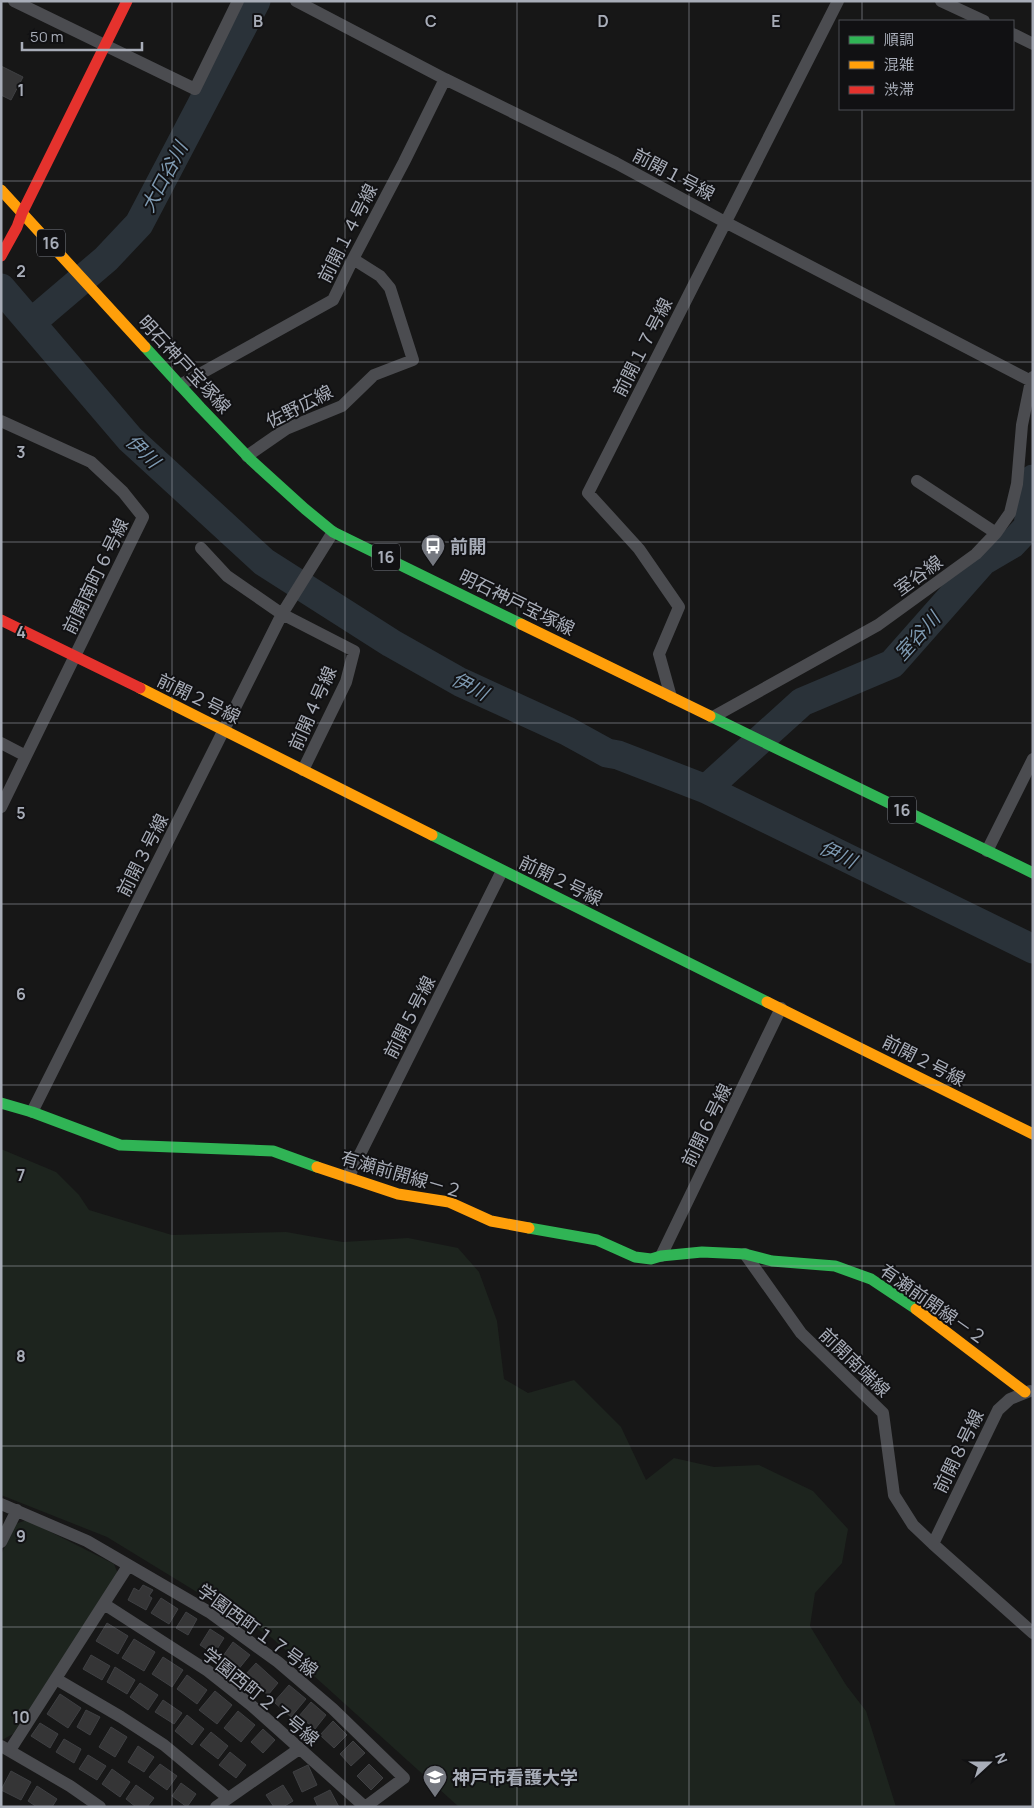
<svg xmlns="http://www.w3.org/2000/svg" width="1034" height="1808" viewBox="0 0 1034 1808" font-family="Manrope,'Noto Sans JP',sans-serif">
<rect width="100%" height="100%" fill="#171717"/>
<path fill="#1d241e" d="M1 1149 56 1172 79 1195 89 1210 172 1235 286 1232 343 1242 408 1238 458 1248 479 1272 497 1321 504 1379 528 1393 574 1380 621 1427 646 1480 674 1458 714 1467 759 1465 813 1491 848 1529 842 1563 815 1593 810 1626 846 1685 866 1711 896 1807H459L272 1638 107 1537 1 1495Z
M27 1520 114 1564 118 1574 13 1734 2 1740 1 1555 15 1524Z"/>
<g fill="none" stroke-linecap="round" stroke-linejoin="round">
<path stroke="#2a3239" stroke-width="29" d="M1 288 130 439 264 562 391 643 460 682 567 731 607 753 618 755 706 789 1033 949
M32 322 106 259 139 224 256 1
M706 789 802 702 892 664 983 561 1012 544 1028 527 1033 479"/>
</g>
<path fill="#353536" stroke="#3f4043" d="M1 66 23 77 11 100 1 95Z
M143 1585 153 1590 149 1596 152 1598 146 1610 128 1600 134 1588 139 1591Z
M161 1598 178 1609 169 1624 151 1613Z
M186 1612 197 1619 188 1635 176 1628Z
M107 1623 128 1636 118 1654 96 1641Z
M210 1629 224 1638 214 1654 200 1645Z
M134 1639 155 1652 144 1671 122 1658Z
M233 1642 250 1655 237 1671 221 1659Z
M91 1655 110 1666 102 1680 83 1669Z
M163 1657 183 1670 172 1687 152 1674Z
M256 1663 278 1683 268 1695 245 1675Z
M115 1667 135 1680 127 1694 107 1682Z
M187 1675 207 1690 197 1704 177 1689Z
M140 1683 158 1695 148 1710 130 1697Z
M289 1685 306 1699 291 1717 274 1702Z
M215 1691 232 1705 217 1724 199 1710Z
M60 1694 81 1708 68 1728 47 1714Z
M163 1700 182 1713 174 1724 155 1712Z
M311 1702 326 1715 315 1729 299 1716Z
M86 1710 100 1717 90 1735 77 1727Z
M238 1711 255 1725 241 1742 224 1728Z
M187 1715 204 1729 192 1745 175 1731Z
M333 1721 347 1735 334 1748 320 1735Z
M40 1723 58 1734 50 1748 31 1736Z
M111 1727 127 1737 115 1757 99 1747Z
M263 1729 275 1740 263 1753 251 1742Z
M211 1732 228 1746 218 1759 200 1745Z
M64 1739 81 1749 74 1763 56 1752Z
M353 1741 365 1753 351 1766 340 1754Z
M138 1746 154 1757 144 1772 128 1762Z
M230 1752 246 1765 236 1778 219 1765Z
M88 1755 106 1766 97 1780 79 1769Z
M160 1764 177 1776 167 1790 149 1777Z
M369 1764 383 1778 371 1790 357 1776Z
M308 1765 317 1785 302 1792 293 1772Z
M112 1769 130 1782 120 1797 102 1784Z
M11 1771 31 1782 21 1800 1 1790Z
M181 1783 196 1794 187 1807 172 1796Z
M136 1785 154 1798 147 1807H136L126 1799Z
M283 1785 293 1801 283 1807H274L266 1795Z
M37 1786 57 1799 52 1807H37L28 1801Z
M330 1790 339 1807H318L314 1798Z"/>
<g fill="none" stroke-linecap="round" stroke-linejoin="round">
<path stroke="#4b4c50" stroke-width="12" d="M14 1 195 89 238 1
M296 1 445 79 616 163 725 222 1033 382
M941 1 984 21
M1013 34 1033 44
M180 385 333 300 353 259 404 162 445 79
M1 421 91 462 123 492 143 517 1 807
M247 456 286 429 342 406 374 375 413 360 390 288 380 276 353 259
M917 481 996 533
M201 548 227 576 282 614 354 651 346 682 303 770
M671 697 659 654 679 607 639 549 588 493 838 1
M713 717 878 625 976 554 996 533 1010 513 1017 484 1022 425 1031 381 1033 377
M1 743 26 756
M987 851 1033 759
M32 1112 282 614 333 532
M348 1178 502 871
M745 1254 801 1333 883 1413 894 1495 913 1525 933 1544 1033 1633
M661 1256 781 1008
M1 1504 87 1541 209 1612 278 1662 333 1709 404 1778 365 1807
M1 1542 17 1510
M933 1544 998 1410 1010 1399 1030 1391
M104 1604 208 1671 251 1705 365 1807
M56 1679 121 1717 164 1745 228 1798
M1 1746 70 1786 100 1807
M10 1750 128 1566
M216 1807 299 1749"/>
<path stroke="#30b455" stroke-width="11" d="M145 347 200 407 251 460 305 509 333 532 521 624
M710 716 1033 873
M432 835 767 1002
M1 1103 32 1112 120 1145 273 1151 317 1167
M529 1228 597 1240 635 1257 651 1259 661 1256 702 1252 745 1254 772 1261 835 1266 871 1279 916 1309"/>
<path stroke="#ff9f0a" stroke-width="11" d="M1 190 145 347
M521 624 710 716
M140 688 432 835
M767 1002 1033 1134
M317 1167 398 1194 449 1202 491 1221 529 1228
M916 1309 1025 1392"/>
<path stroke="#e5322d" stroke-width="11" d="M1 256 17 227 22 213 127 1
M1 620 140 688"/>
</g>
<path fill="none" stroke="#a8adb8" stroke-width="1" stroke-opacity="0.55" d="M172 1V1807M345 1V1807M517 1V1807M689 1V1807M862 1V21M862 109V1807M1 181H1033M1 362H1033M1 542H1033M1 723H1033M1 904H1033M1 1085H1033M1 1266H1033M1 1446H1033M1 1627H1033"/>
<defs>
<symbol id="bus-pin" viewBox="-11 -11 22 30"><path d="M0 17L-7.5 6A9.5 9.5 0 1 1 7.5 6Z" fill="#757880" stroke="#111113"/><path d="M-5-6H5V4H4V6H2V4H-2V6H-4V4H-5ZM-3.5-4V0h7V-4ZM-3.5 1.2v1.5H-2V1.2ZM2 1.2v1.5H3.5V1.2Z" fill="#fff"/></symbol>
<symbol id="university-pin" viewBox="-11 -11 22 30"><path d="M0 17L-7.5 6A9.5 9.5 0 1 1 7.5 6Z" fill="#757880" stroke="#111113"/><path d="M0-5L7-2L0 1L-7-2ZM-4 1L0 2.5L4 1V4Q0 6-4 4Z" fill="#fff"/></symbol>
</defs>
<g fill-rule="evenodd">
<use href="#bus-pin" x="419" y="532" width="28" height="38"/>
<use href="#university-pin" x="421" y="1763" width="28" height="38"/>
</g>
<g text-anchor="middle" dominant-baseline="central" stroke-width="4" stroke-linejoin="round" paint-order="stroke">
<g fill="#111113" stroke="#7b7e86" stroke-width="1">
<rect x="37" y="229.5" width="28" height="27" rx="4"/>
<rect x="372" y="543.5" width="28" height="27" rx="4"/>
<rect x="888" y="796.5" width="28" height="27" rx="4"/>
</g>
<g font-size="16" font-weight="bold" fill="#a8adb8">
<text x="51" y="243">16</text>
<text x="386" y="557">16</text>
<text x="902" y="810">16</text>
</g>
<g font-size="18" fill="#a8adb8" stroke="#111113">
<text transform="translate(674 174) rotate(28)">前開１号線</text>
<text transform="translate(347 233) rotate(-63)">前開１４号線</text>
<text transform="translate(642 347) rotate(-63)">前開１７号線</text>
<text transform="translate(185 364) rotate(47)">明石神戸宝塚線</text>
<text transform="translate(299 406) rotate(-27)">佐野広線</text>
<text transform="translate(918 575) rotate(-36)">室谷線</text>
<text transform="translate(95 576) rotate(-64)">前開南町６号線</text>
<text transform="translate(517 602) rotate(26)">明石神戸宝塚線</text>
<text transform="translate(199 698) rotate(26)">前開２号線</text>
<text transform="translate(312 708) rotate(-66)">前開４号線</text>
<text transform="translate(142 855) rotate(-63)">前開３号線</text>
<text transform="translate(561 880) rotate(26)">前開２号線</text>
<text transform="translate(409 1017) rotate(-63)">前開５号線</text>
<text transform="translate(924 1060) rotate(27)">前開２号線</text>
<text transform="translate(706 1125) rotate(-64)">前開６号線</text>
<text transform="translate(402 1174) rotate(16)">有瀬前開線－２</text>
<text transform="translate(934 1304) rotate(35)">有瀬前開線－２</text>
<text transform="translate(855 1362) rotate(44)">前開南端線</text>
<text transform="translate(958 1451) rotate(-64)">前開８号線</text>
<text transform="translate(258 1630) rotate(36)">学園西町１７号線</text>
<text transform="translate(261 1696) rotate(39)">学園西町２７号線</text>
</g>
<g font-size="18" font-weight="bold" fill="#a8adb8" stroke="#111113" text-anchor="start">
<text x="450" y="546">前開</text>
<text x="452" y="1777">神戸市看護大学</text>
</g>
<g font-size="19" font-style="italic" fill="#7f9bb3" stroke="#111113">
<text transform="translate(164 177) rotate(-62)">大口谷川</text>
<text transform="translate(143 451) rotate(44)">伊川</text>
<text transform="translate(917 636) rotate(-48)">室谷川</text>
<text transform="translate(470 686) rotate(27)">伊川</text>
<text transform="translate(838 854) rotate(26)">伊川</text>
</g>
</g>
<g font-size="16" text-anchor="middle" font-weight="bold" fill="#a8adb8" stroke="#111113" stroke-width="4" stroke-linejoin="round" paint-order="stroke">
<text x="258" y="27">B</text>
<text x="431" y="27">C</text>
<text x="603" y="27">D</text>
<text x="776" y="27">E</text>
<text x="21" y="96">1</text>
<text x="21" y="277">2</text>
<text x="21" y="458">3</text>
<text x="21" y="638">4</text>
<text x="21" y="819">5</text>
<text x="21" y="1000">6</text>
<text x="21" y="1181">7</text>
<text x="21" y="1362">8</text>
<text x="21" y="1542">9</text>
<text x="21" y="1723">10</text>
</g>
<rect width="1034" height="1808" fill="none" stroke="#a8adb8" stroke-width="5"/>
<rect x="839" y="20" width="175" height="90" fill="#111113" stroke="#4d4f55"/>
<rect x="849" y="36" width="25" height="8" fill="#30b455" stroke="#4d4f55"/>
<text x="884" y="45" font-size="15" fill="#a8adb8">順調</text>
<rect x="849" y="61" width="25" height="8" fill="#ff9f0a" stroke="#4d4f55"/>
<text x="884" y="70" font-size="15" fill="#a8adb8">混雑</text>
<rect x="849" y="86" width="25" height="8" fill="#e5322d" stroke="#4d4f55"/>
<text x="884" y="95" font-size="15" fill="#a8adb8">渋滞</text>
<g transform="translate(989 1763) rotate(69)" stroke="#111113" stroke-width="4" paint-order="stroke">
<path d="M0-4L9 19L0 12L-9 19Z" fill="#a8adb8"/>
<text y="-8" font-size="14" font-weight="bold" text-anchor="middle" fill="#a8adb8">N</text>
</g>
<path d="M22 42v8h120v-8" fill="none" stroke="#a8adb8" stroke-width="2.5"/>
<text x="30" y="42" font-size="15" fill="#a8adb8" stroke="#111113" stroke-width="4" paint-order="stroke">50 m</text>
</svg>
